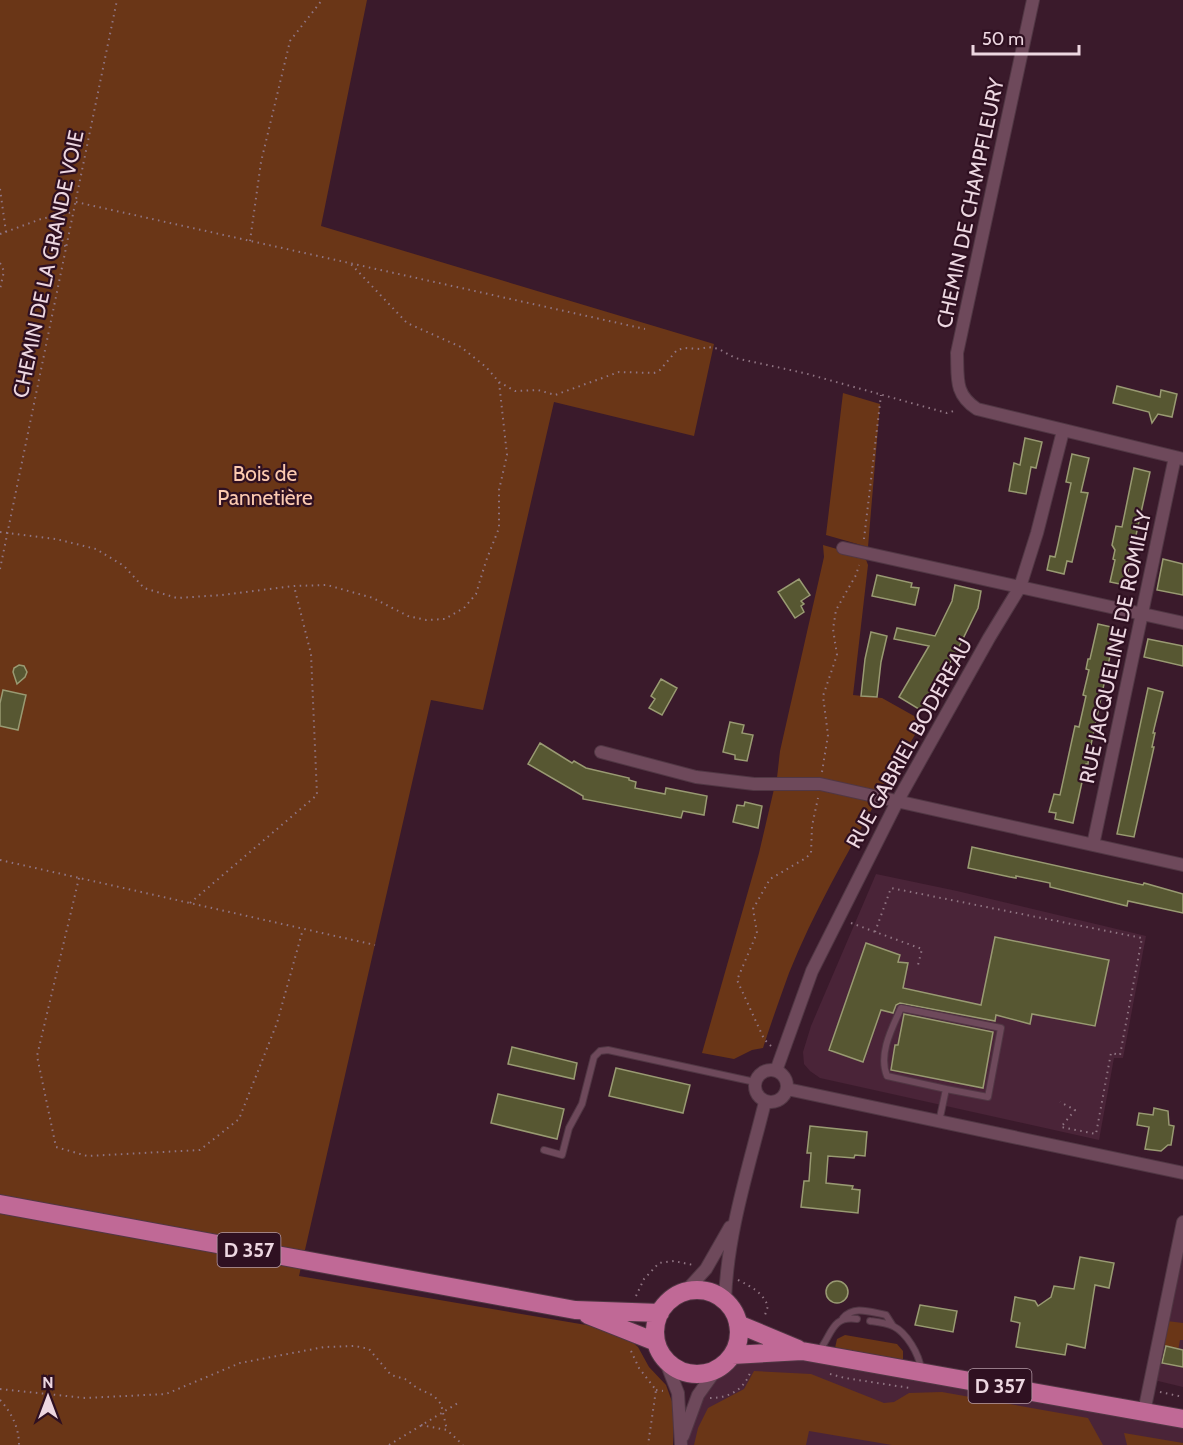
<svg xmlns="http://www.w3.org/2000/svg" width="1183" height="1445" viewBox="0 0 1183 1445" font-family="Cabin,sans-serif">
<rect width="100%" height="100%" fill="#3a1a2b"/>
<path fill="#4a2438" d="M876 874 957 891 1146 936 1123 1058H1114L1099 1140 820 1078 810 1071 804 1064 803 1052 811 1026Z
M1183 1244V1387L1154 1380Z
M802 1351 1183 1419V1445H681L716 1370 732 1355Z"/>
<path fill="#6a3617" d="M0 0H367L321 226 714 344 694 436 554 402 483 710 431 700 299 1276 604 1328 630 1340 638 1347 649 1367 666 1385 674 1407 673 1445H0Z
M843 393 880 404 868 547 826 535Z
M823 545 865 557 868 565 853 695 882 698 923 721 882 791 814 779 777 778 780 751 824 557Z
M814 788 877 800C846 856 813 913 789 973 780 998 771 1023 763 1048L752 1050 734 1059 702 1053 759 853 774 789Z
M1167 1321 1183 1323V1340H1180L1178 1351 1174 1348 1162 1345Z
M845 1335 897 1344 903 1351V1360L835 1348 837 1339Z
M754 1371 811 1374 884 1403 894 1402 909 1393 942 1392 1088 1418 1103 1445H892L809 1431 806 1445H694L698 1428 708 1408 744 1389Z
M1124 1433 1183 1443V1445H1127Z"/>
<path fill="#575732" stroke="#999a72" stroke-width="1.5" d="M1117 386 1160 397 1161 390 1177 394 1172 417 1158 414 1152 423 1149 412 1113 403Z
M1025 438 1042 442 1036 468 1031 467 1026 494 1009 491 1014 463 1020 465Z
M1072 454 1089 458 1081 492 1088 493 1072 562 1067 561 1064 574 1047 570 1050 556 1055 557 1058 544 1071 483 1066 482Z
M1134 468 1150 472 1125 585 1110 582 1115 560 1113 559 1115 550 1112 545 1116 526 1122 527Z
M1163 559 1183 564V595L1157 590Z
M877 575 912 583 911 587 919 588 915 605 872 596Z
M799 579 810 595 801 601 804 604 801 606 804 612 795 618 778 592Z
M955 585 981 591 978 608 958 649 961 651 956 661 952 659 922 711 899 697 929 646 894 639 897 628 935 636 952 601Z
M1098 624 1116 628 1089 754 1088 764H1086L1073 823 1055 819 1056 813 1049 812 1054 794 1060 795 1075 726 1079 727 1086 696 1083 695 1089 670 1086 669 1088 659H1090Z
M871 632 887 636 881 662 877 697 861 696 865 659Z
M1148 639 1183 646V666L1144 657Z
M19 665 24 666 27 672 25 677 17 684 13 672 14 668Z
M661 679 677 688 662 715 649 708 655 699 651 696Z
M1148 688 1163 692 1153 733H1155L1152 747H1154L1134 837 1117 834Z
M3 690 26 695 18 730 0 726V703Z
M730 722 744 725 742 733 753 735 747 761 735 759V755L723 752Z
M540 743 572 763 574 761 586 768 629 778V780L636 782 635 788 665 794 666 788 707 796 704 815 683 811 681 818 583 799V796L528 764Z
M745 802 762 806 758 828 733 822 737 805 744 806Z
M972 847 1143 885 1144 883 1183 894V913L1128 901 1127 906 1050 887V883L1016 876V878L1010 877 968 868Z
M995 937 1109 960 1095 1026 1032 1014 1030 1024 996 1015 995 1021 900 1003 896 1005 893 1013 881 1010 863 1062 829 1050 866 943 900 955 898 962 908 963 903 988 981 1005Z
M904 1014 993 1032 983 1088 891 1070 895 1045H898Z
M512 1047 577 1063 574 1079 508 1064Z
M616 1068 690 1085 683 1113 609 1096Z
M498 1094 564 1109 557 1139 491 1123Z
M1154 1108 1168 1111 1169 1125 1174 1126 1171 1145H1168L1161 1151 1145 1149 1149 1127 1137 1125 1139 1113 1153 1115Z
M810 1126 867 1132 865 1156 855 1155 854 1158 828 1156 826 1183 853 1186 852 1189 860 1190 858 1213 801 1207 804 1181H809L811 1153H807Z
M1080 1257 1114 1263 1109 1288 1095 1285 1085 1348 1067 1344 1065 1355 1016 1347 1020 1323 1011 1321 1015 1297 1035 1301 1038 1306 1051 1297 1054 1286 1074 1289Z
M826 1292a11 11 0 1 1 22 0a11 11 0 1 1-22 0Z
M920 1305 957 1311 953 1332 915 1325Z
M1166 1346 1183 1350V1367L1162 1363Z"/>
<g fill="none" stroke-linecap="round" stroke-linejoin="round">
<defs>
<path id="lane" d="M939 1122 946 1089 988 1097 1001 1028 901 1008C892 1028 878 1054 887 1076L946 1089
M544 1150 562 1155 569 1128 582 1104 594 1057 600 1051 608 1050 755 1082
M843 1318C854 1305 870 1312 886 1315L893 1326
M870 1321C877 1322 886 1323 893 1326 907 1333 919 1354 921 1369
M818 1352C832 1336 831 1315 857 1319"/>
<path id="street" d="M1033 0 957 353C958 378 954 394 977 409L1183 459
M843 548 1183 623
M601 752 696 777 754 784H820L1183 865
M1093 845 1175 457
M755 1086a16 16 0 1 1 32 0a16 16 0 1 1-32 0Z
M776 1071 812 971 898 800 989 638 1020 587 1037 533 1063 431
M787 1089 1183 1173
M685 1292 706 1269 730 1227
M725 1301C727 1233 749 1167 765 1102
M665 1360 678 1393 681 1445
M1144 1412 1183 1222
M683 1436 698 1395 716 1370"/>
<path id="primary" d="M0 1204 575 1310 660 1313
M655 1332a42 42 0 1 1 84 0a42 42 0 1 1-84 0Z
M588 1315 656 1342
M738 1324 798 1349
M732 1355 802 1351 1183 1419"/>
</defs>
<use href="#lane" stroke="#513744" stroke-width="8"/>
<use href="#street" stroke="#513744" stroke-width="14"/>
<use href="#primary" stroke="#513744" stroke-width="20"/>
<path stroke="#907583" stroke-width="2" stroke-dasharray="1.5 4.5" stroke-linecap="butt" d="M0 189 6 232
M76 202 645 329
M52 218 66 248
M0 234 41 219 73 212
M250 241 261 162 290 41 322 0
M0 263 4 271 0 289
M499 382 515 391 538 390 555 395 619 372 654 373 660 370 677 350 685 348 700 349 708 347 719 349 735 358 804 373 947 413 957 410
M0 532 56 539 96 549 124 566 144 588 177 598 222 595 294 586 327 585 373 598 408 616 426 620 445 619 464 608 476 594 486 561 499 528V490L507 455 499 382 486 367 461 347 407 323 349 262
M864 539 881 395
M0 569 117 0
M822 772 828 735 823 696 837 655 833 629 836 610 856 575 859 565
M0 860 375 945
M79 878 37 1056 56 1147 87 1156 200 1150 239 1119 277 1023 303 929
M190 903 317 795 311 654 294 586
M851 923 922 949 918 965
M875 932 891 888 1142 938 1120 1055 1111 1053 1096 1134 1061 1127 1075 1110 1060 1102
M771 1046 764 1039 737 980 757 933 753 909 770 879 806 858 811 853 812 826 818 798
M738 1280C752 1287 762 1292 768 1306L764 1318
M636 1296 644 1279 659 1263 674 1261 693 1265
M631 1351 639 1368 656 1390 648 1445
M830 1374 845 1378 910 1388
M0 1389 85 1398 166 1394 240 1363 324 1347 355 1346 369 1349 391 1375 405 1379 417 1388 434 1396 441 1404 447 1430
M656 1390 663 1391
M1160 1392 1183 1397
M710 1398C730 1398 745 1389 751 1370
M0 1400C12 1413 19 1428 19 1445
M421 1425 447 1430 463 1445
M389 1445 458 1403"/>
<use href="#lane" stroke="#6e495b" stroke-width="6"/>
<use href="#street" stroke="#6e495b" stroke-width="12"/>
<use href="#primary" stroke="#c06996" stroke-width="18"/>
</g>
<g text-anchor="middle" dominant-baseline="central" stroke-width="4.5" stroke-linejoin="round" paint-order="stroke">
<g fill="#2f1021" stroke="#b49ba7" stroke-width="1.5">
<rect x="217.5" y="1233" width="63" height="34" rx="4.5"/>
<rect x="968.5" y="1369" width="63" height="34" rx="4.5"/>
</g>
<g font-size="20" font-weight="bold" fill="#edd7e1">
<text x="249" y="1250">D 357</text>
<text x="1000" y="1386">D 357</text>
</g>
<g font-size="21" fill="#edd7e1" stroke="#2f1021">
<text transform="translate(970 203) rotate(-78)">CHEMIN DE CHAMPFLEURY</text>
<text transform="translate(48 264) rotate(-78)">CHEMIN DE LA GRANDE VOIE</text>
<text transform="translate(1115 647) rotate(-78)">RUE JACQUELINE DE ROMILLY</text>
<text transform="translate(909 743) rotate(-61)">RUE GABRIEL BODEREAU</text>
</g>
<g font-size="21" fill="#fccab0" stroke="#2f1021">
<text x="265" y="473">Bois de<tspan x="265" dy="24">Pannetière</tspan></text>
</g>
</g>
<g transform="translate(48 1397)" stroke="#2f1021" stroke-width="4.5" paint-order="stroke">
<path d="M0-4.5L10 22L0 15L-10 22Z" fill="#edd7e1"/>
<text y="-9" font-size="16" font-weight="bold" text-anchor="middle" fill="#edd7e1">N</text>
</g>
<path d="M973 45v9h106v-9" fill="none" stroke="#edd7e1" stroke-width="3"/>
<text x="982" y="45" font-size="18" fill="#edd7e1" stroke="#2f1021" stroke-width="4.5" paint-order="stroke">50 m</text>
</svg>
